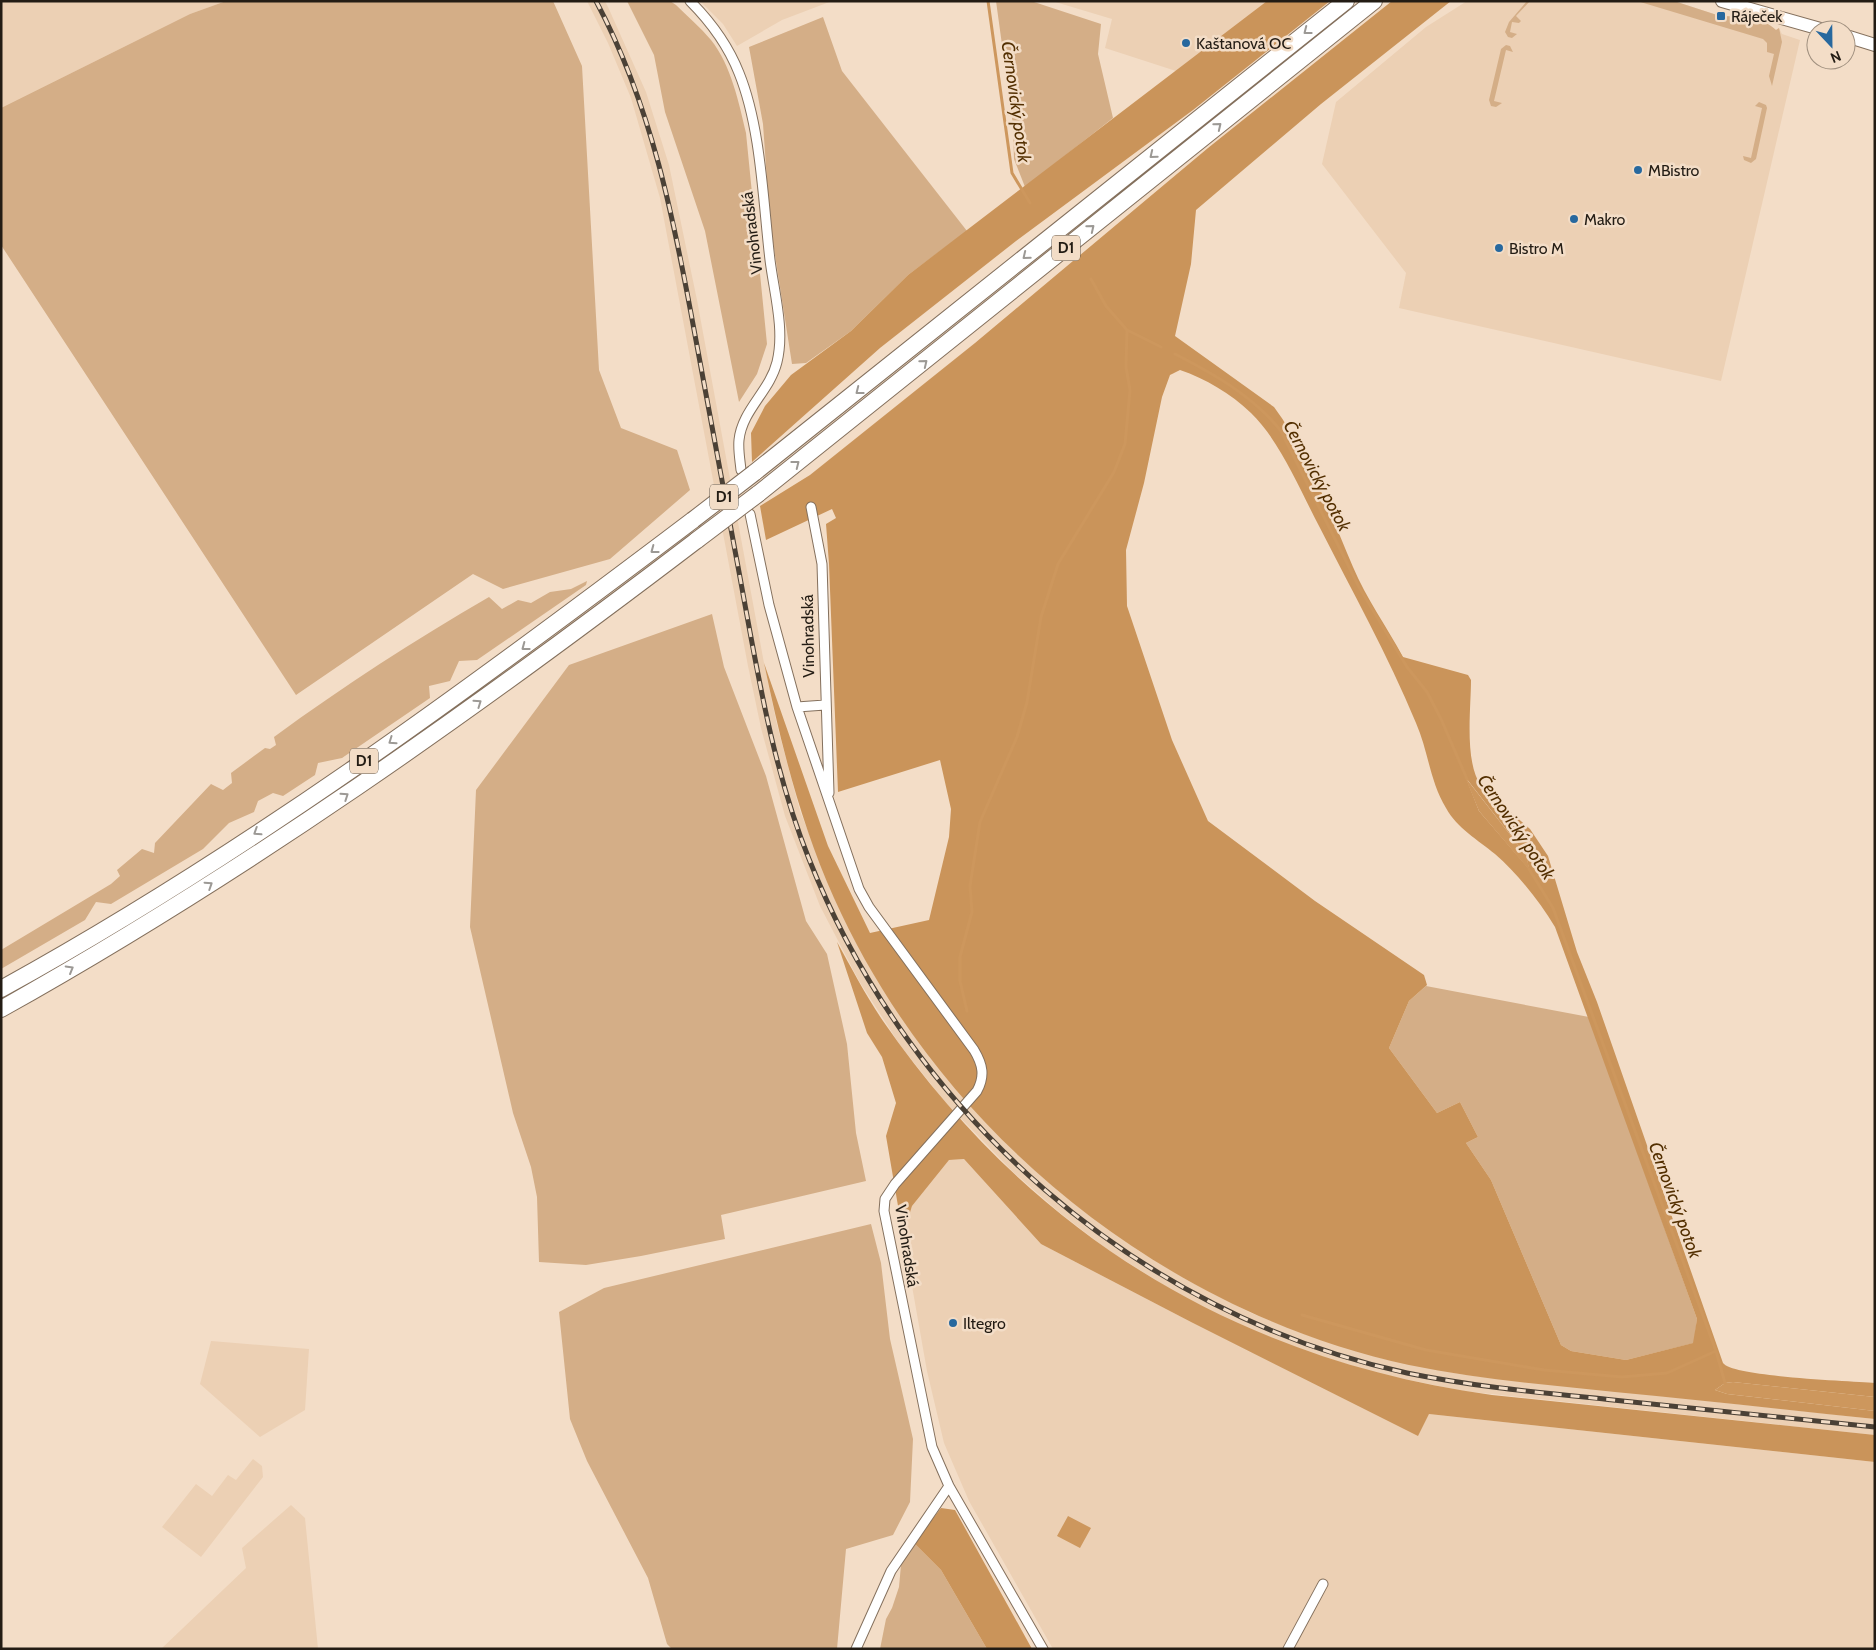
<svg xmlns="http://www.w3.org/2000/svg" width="1876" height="1650" viewBox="0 0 1876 1650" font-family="Cabin,sans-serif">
<rect width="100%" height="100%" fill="#f3ddc7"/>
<path fill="#ecd0b4" d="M1 1H226L190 14 1 108Z
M587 1H605L608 7 646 92 669 165 697 300 764 663 777 725 800 811 835 899 873 973 914 1036 975 1110 1023 1159 1070 1200 1139 1251 1189 1281 1251 1313 1315 1338 1384 1359 1465 1375 1875 1419V1435L1463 1391 1380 1374 1310 1353 1244 1328 1211 1311 1181 1296 1108 1250 1060 1213 1012 1171 945 1102 900 1045 859 981 820 906 785 816 761 728 748 666 660 198 631 98 608 43Z
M700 1H832L782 20 737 46 723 24Z
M1052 1H1267L1176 71 1105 48 1112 19Z
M1467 1H1674L1717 15 1716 17 1722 18 1723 16 1747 18 1768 24 1776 30 1779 28 1782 34 1800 40 1721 381 1399 308 1406 273 1322 164 1336 102 1426 27Z
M964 1159 1041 1244 1191 1322 1418 1435 1429 1414 1875 1462V1649H1053L969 1501 944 1443 927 1371 903 1235 912 1206 949 1160Z
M211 1341 309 1349 305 1410 260 1437 200 1384Z
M253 1459 262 1466 263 1477 201 1557 162 1527 196 1484 212 1496 228 1475 236 1480Z
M291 1505 305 1518 318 1649H161L246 1568 242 1548Z"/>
<path fill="#d4ae87" d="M226 1H553L582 66 599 370 621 428 677 450 690 490 610 559 503 589 473 574 296 695 1 245V108L190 14Z
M627 1H670L676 5C687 16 700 27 711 40 731 65 739 103 746 133L767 344 757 374 739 402 705 231 665 112 654 55Z
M996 1H1031L1101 24 1098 54 1113 118 1025 187 1014 159 1013 125Z
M1527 1H1530L1516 16 1521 21 1519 23 1512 22 1510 32 1517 34 1512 38 1508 37 1505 32 1509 22Z
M1637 1H1674L1717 15 1716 17 1722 18 1723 16C1741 17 1763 17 1776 30L1779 28 1782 42 1772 86 1769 76 1774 54 1767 52V43L1763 39Z
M823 17 842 71 967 231 908 275 851 331 806 363 792 364 770 223 763 124 749 47Z
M1506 45 1510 46 1513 52 1506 50 1494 101 1502 103 1496 107 1491 106 1489 100 1501 49Z
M1759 102 1766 105 1767 108 1756 159 1751 163 1744 160 1743 156 1751 158 1762 108 1755 106Z
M587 581 586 585 477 660 459 661 450 681 429 686 430 698 342 758 318 763 315 775 283 796 273 793 258 801 254 812 229 823 203 849 111 904 96 902 85 920 1 969V950L111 884 120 876 117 870 142 849 154 853 155 843 211 784 223 790 232 783 231 773 265 748 270 749 276 745 274 737C345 685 413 641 489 597L502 609 518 600 531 603 550 592 571 589Z
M712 614 724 667 766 776 806 921 827 954 847 1044 856 1133 866 1181 721 1215 725 1239 641 1256 586 1265 539 1262 537 1197 531 1167 513 1113 470 927 476 790 569 665Z
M1426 986 1589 1017 1697 1319 1694 1343 1626 1360 1571 1351 1561 1345 1491 1180 1466 1143 1478 1137 1460 1102 1437 1113 1389 1048 1409 1001Z
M871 1224 881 1263 890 1339 913 1439 910 1502 893 1535 846 1549 837 1649H672L667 1644 648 1578 587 1461 570 1419 559 1312 604 1288Z
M914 1543 941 1570 987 1649H880L886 1619 892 1608 899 1587 901 1565Z"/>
<path fill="#ca945a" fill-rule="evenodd" d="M1267 1H1330L1193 110 1016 241 880 348 752 462 751 433 765 406 791 375 851 331 908 275Z
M1392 1H1451L1321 104 1196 210 1191 264 1175 336 1274 407C1309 454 1330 513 1353 567 1366 598 1387 627 1403 657L1468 675 1471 680C1471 709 1464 761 1481 786L1530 829 1548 856 1577 952 1597 1002 1723 1363C1733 1377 1851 1381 1875 1383V1397L1733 1382 1725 1383 1715 1390 1727 1394 1875 1411V1419C1788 1410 1702 1400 1615 1392 1546 1385 1477 1379 1409 1365 1160 1311 938 1130 834 898 800 822 781 744 764 663L828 846 870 933 929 920 949 837 951 809 940 760 838 792 829 564 826 524 836 518 832 509 766 540 760 506 810 475 975 343 1208 148ZM1180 370C1206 379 1230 393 1251 413 1280 441 1300 490 1319 526 1352 591 1388 655 1416 723 1428 750 1430 782 1446 808 1457 828 1478 840 1495 854 1518 874 1540 902 1555 927L1697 1319 1693 1343 1626 1360 1571 1351 1561 1345 1491 1180 1466 1143 1478 1137 1460 1102 1437 1113 1389 1048 1409 1001 1427 985 1424 975 1315 901 1208 821 1172 740 1127 606 1126 550 1144 483 1162 397 1170 375ZM1466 778 1526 855 1529 869 1479 811Z
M837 942C852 969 866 996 883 1021 1030 1234 1237 1360 1492 1395L1875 1435V1462L1429 1414 1418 1436 1191 1322 1041 1244 964 1159 949 1160 912 1206 903 1235 886 1136 896 1103 882 1057 867 1033Z
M941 1508 955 1510 1032 1649H987L941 1570 914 1543Z"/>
<path fill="#cd975d" d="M1465 777 1526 855 1530 871 1479 811Z
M1733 1382 1875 1397V1411L1727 1394 1715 1390 1725 1383Z
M1068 1516 1091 1528 1080 1548 1057 1536Z"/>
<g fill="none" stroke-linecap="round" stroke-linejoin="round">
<path stroke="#cd975d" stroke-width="3" d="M988 1 1012 173 1030 203
M1091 279 1106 306 1127 330 1161 347
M1175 354C1214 374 1253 396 1281 431L1359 587 1407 667 1427 692 1441 719 1467 779
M1529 869 1553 908 1716 1351 1725 1383
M967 1011 960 981V957L972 912 970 886 980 822 1017 737 1027 702 1041 617 1058 564 1114 472 1125 444 1130 390 1126 367 1127 330
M1302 1315 1426 1350 1544 1370 1622 1377 1667 1373 1716 1351"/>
<defs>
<path id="minor" d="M690 1C711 22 728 45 739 73 761 127 763 201 770 260 774 292 785 330 777 362 770 391 742 410 739 440 738 450 740 460 741 470
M811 507 822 564 829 793
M750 514 769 605 797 707 859 889 869 907 974 1050C983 1065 985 1076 977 1091L895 1184 885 1199 884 1211 932 1447 949 1486 1043 1649
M797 707 825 705
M856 1649 891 1571 949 1486
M1288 1649 1323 1584"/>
<path id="secondary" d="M1722 1 1824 30
M1846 36 1875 45"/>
<path id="motorway" d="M754 473 1346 1
M758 494 1374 1
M1 989C245 855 471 688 693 520
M1 1009C246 872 474 710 697 540"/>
</defs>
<use href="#minor" stroke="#84705d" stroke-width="11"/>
<use href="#secondary" stroke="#84705d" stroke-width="14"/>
<use href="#motorway" stroke="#84705d" stroke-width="18"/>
<use href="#minor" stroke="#fff" stroke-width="9"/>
<use href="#secondary" stroke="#fff" stroke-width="12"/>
<use href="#motorway" stroke="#fff" stroke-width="16"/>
<defs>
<path id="rail" d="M596 1C652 106 674 220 695 335 710 414 724 493 739 572 757 669 772 767 809 859 910 1114 1138 1315 1407 1373 1475 1387 1545 1393 1613 1400 1701 1409 1788 1418 1875 1427"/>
</defs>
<use href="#rail" stroke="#4b4136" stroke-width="5"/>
<use href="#rail" stroke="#f3ddc7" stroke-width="3" stroke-dasharray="9" stroke-linecap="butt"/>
<defs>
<path id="motorway-bridge" d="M693 520 754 473
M697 540 758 494"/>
</defs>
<use href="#motorway-bridge" stroke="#84705d" stroke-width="18" stroke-linecap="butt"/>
<use href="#motorway-bridge" stroke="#fff" stroke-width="16"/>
</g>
<defs><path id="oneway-chevron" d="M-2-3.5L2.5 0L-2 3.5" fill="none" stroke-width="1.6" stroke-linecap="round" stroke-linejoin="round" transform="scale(1.25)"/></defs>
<g stroke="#9c9995">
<use href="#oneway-chevron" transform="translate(1307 31) rotate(142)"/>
<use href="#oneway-chevron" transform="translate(1218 126) rotate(-39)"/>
<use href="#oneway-chevron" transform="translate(1153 155) rotate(141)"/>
<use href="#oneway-chevron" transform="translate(1091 228) rotate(-39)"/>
<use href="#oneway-chevron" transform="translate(1026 256) rotate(141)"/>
<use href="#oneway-chevron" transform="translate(924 363) rotate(-39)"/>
<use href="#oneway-chevron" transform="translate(859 391) rotate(142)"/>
<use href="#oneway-chevron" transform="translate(796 464) rotate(-38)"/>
<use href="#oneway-chevron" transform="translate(654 550) rotate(143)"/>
<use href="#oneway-chevron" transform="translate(525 647) rotate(143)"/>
<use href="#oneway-chevron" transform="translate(478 703) rotate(-35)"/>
<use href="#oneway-chevron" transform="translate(392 741) rotate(145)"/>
<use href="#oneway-chevron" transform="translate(345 796) rotate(-34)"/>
<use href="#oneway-chevron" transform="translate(257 832) rotate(147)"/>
<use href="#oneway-chevron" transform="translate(209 885) rotate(-33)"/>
<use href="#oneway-chevron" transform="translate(70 969) rotate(-30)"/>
</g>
<g fill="#27689e" stroke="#f3ddc7" stroke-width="2">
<rect x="1716" y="11" width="10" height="10" rx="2.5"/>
<circle cx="1186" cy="43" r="5"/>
<circle cx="1638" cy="170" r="5"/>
<circle cx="1574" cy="219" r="5"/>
<circle cx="1499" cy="248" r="5"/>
<circle cx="953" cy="1323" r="5"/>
</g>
<g text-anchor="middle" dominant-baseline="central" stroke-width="5" stroke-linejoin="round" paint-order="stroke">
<g fill="#f3ddc7" stroke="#61564a" stroke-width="1">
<rect x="1052" y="235.5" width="28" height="25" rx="4"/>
<rect x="710" y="484.5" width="28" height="25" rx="4"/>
<rect x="350" y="748.5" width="28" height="25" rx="4"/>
</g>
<g font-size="15" font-weight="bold" fill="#231c14">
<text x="1066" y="248">D1</text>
<text x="724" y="497">D1</text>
<text x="364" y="761">D1</text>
</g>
<g font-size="16" fill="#231c14" stroke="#f3ddc7" text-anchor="start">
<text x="1731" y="16">Ráječek</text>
<text x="1196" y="43">Kaštanová OC</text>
<text x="1648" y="170">MBistro</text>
<text x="1584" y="219">Makro</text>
<text x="1509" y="248">Bistro M</text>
<text x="963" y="1323">Iltegro</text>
</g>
<g font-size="16" fill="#231c14" stroke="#f3ddc7">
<text transform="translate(752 233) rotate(-97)">Vinohradská</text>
<text transform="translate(808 636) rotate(-91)">Vinohradská</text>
<text transform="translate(907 1246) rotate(81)">Vinohradská</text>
</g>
<g font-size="18" font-style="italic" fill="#532f00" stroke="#f3ddc7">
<text transform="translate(1016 102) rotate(82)">Černovický potok</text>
<text transform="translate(1317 476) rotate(62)">Černovický potok</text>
<text transform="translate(1516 827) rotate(56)">Černovický potok</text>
<text transform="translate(1675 1200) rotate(70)">Černovický potok</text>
</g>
</g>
<rect width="1876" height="1650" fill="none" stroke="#231c14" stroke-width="5"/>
<g transform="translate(1831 45) rotate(158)"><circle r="24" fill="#f3ddc7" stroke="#a0907f"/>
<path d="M0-4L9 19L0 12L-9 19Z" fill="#27689e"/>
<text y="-8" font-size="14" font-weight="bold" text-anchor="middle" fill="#231c14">N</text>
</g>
</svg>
